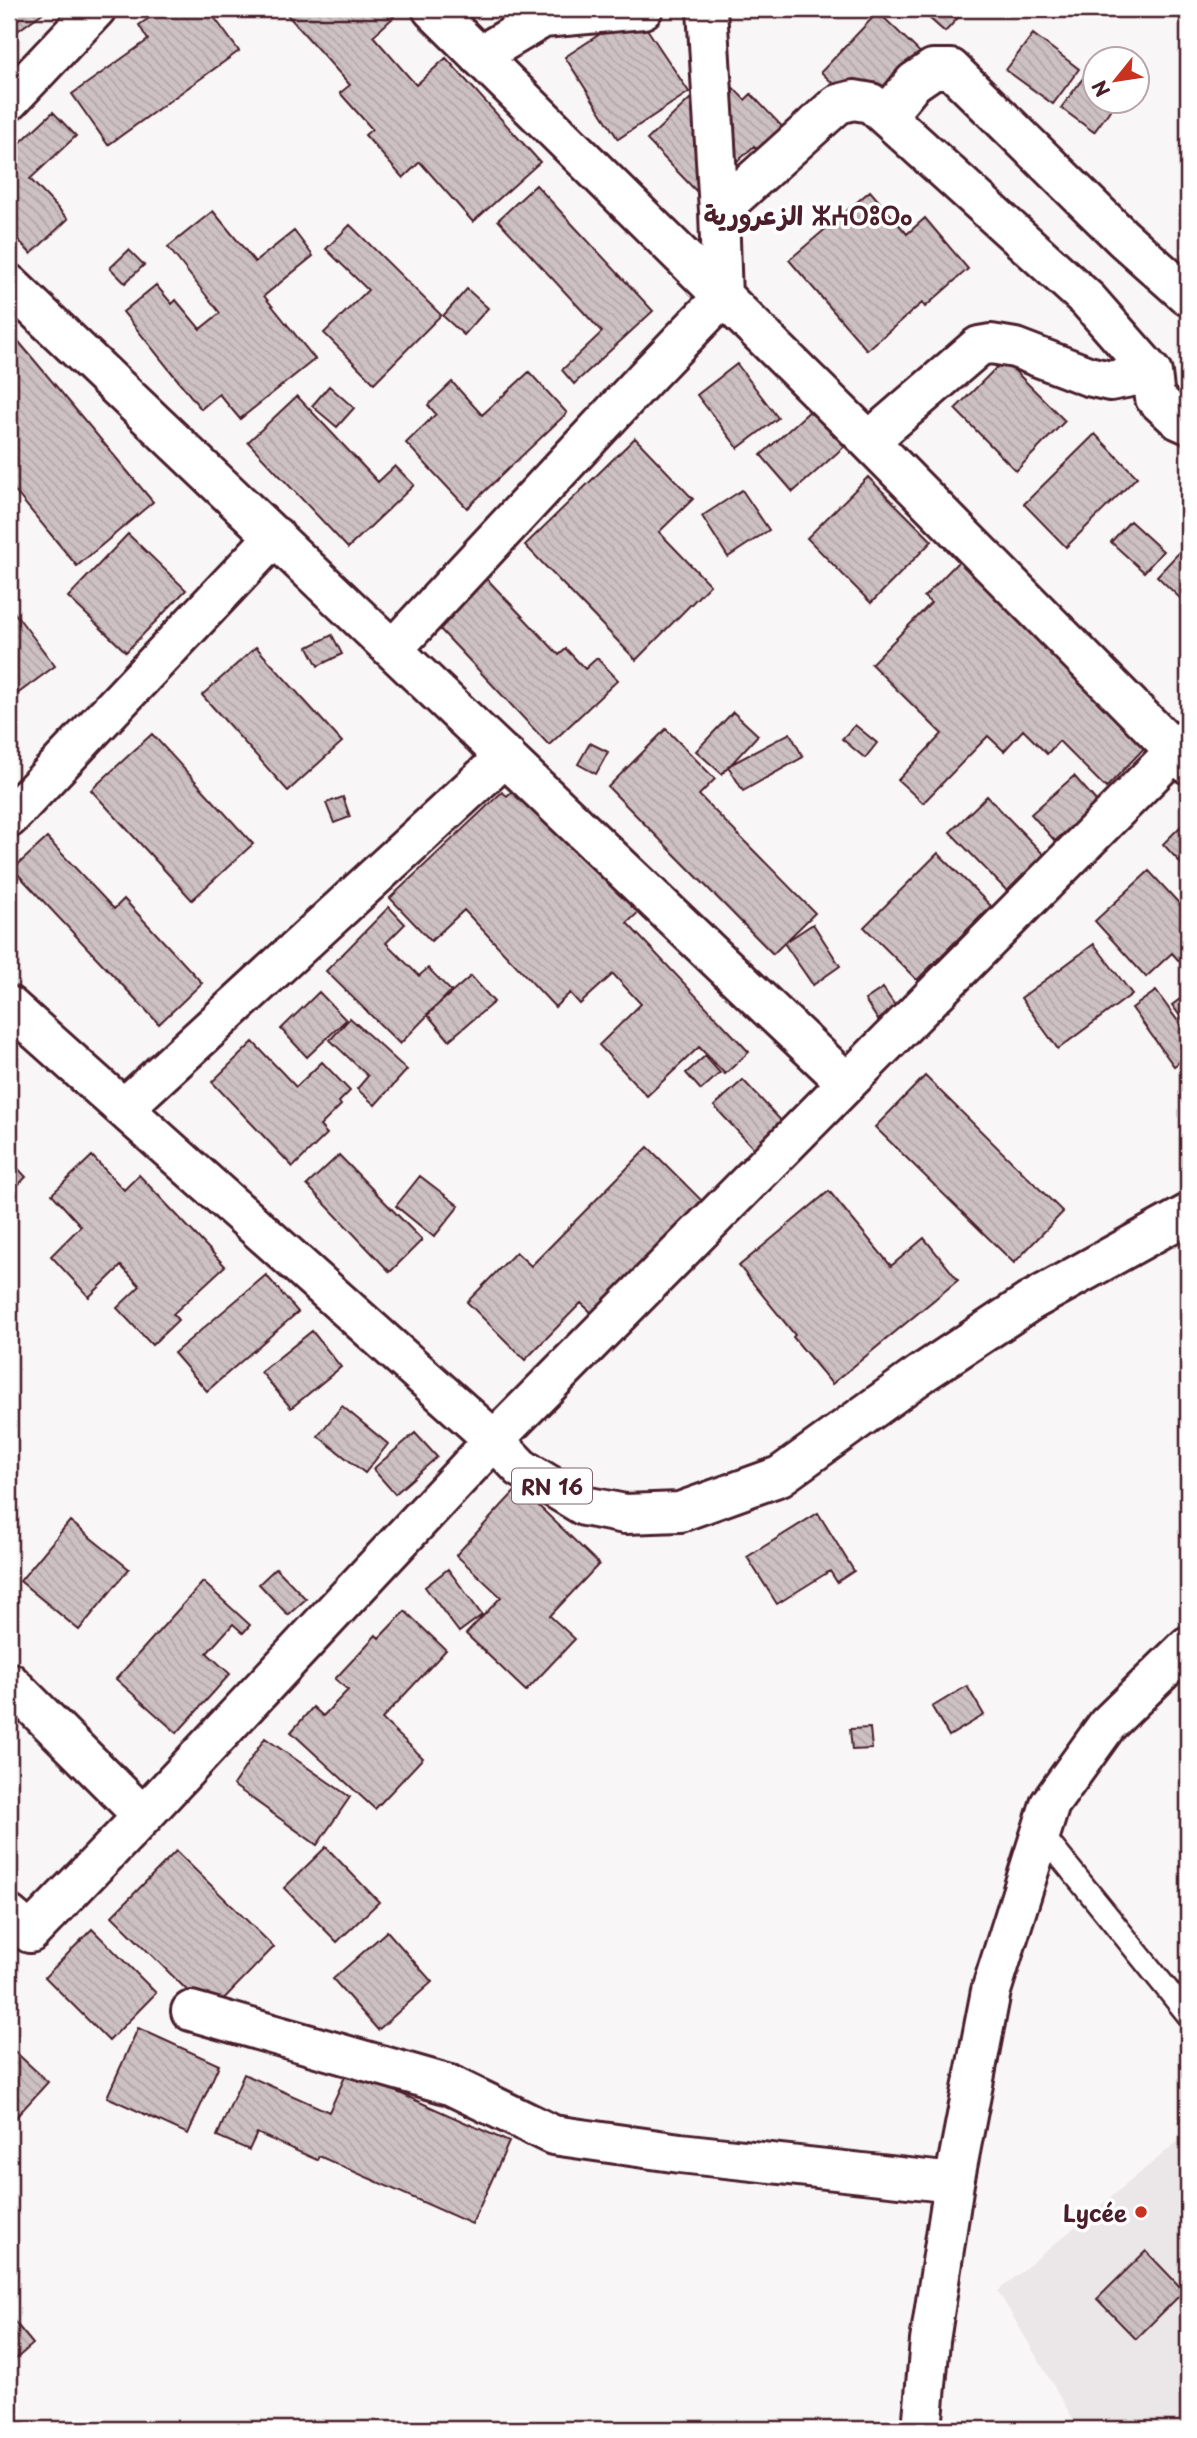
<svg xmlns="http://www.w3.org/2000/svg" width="1197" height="2438" viewBox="0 0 1197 2438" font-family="'Playpen Sans','Playpen Sans Arabic','Noto Sans Tifinagh',sans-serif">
<defs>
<pattern id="building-back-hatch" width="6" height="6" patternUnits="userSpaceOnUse" patternTransform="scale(1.75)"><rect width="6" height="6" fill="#cdc1c4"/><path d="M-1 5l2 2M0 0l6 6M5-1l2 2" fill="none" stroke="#b2a5a9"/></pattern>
</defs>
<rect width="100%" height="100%" fill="#f8f6f7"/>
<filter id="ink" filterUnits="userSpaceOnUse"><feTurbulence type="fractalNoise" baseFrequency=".0143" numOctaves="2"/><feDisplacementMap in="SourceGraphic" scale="14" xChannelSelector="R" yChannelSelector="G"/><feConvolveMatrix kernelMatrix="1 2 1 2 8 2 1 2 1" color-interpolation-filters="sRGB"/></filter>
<g filter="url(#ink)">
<path fill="#ebe6e8" d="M1188 2133V2429H1079L998 2291Z"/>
<path fill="url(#building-back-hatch)" stroke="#4a1f2b" stroke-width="2" d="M9 9H48L9 37Z
M162 9H208L239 51 108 145 72 94 148 40 139 25Z
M282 9H387L394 17 373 36 416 85 446 58 540 162 473 222 420 162 403 178 365 135 372 129 340 93 350 85Z
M919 9H966L945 32Z
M635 11 689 92 618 139 565 57Z
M878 12 931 63 874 123 821 72Z
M1033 34 1079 69 1053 104 1006 70Z
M1089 70 1096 74V102H1116L1094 132 1061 108Z
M718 72 745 100 751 94 792 137 768 161 754 146 701 196 647 140Z
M53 112 76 136 30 179 68 219 31 254 9 230V153Z
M536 185 653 311 574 384 562 370 602 332 498 220Z
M870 191 907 234 925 218 968 269 925 307 922 303 867 350 789 260Z
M213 211 255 262 294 231 313 256 264 296 315 359 240 419 219 394 201 409 123 312 156 285 172 304 176 300 200 329 220 313 168 247Z
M350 225 441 315 374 383 324 333 368 290 326 249Z
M129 250 144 265 125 283 110 268Z
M467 289 488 308 464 335 443 316Z
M9 330 153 502 77 566 9 484Z
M1004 360 1065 421 1016 471 955 409Z
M737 364 778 418 738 448 697 395Z
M529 372 567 413 467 508 406 443 436 414 428 405 452 382 482 415Z
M329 386 354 408 337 427 312 406Z
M297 396 378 482 395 466 414 485 348 548 248 442Z
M821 401 854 438 793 492 761 455Z
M1095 434 1137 477 1066 547 1024 504Z
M635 438 693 499 659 532 710 585 636 660 525 545Z
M868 477 932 541 871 603 807 538Z
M742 490 769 530 728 557 702 516Z
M1130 521 1163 551 1144 572 1111 542Z
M128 534 186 590 126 652 68 597Z
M1188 543V606L1157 576Z
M962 558 1150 742 1106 788 1059 741 1047 754 1023 730 1004 751 988 736 923 803 898 780 942 734 871 664 931 603 924 597Z
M486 578 559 655 566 649 585 669 597 658 618 680 549 745 437 626Z
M11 608 55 666 9 700V609Z
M332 635 342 654 318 666 308 647Z
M256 647 342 742 288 791 202 695Z
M733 712 758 735 722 774 696 751Z
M855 725 877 743 865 758 842 739Z
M666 729 715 779 699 795 815 913 773 954 608 787Z
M790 733 803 757 743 791 728 766Z
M152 734 253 844 192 900 91 790Z
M590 743 608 752 596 774 578 764Z
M539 765 659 893 627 923 749 1052 725 1074 699 1047 647 1096 599 1045 641 1004 613 974 580 1004 570 993 555 1007 464 910 431 941 390 898 502 792 507 796Z
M1074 776 1098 803 1055 841 1031 814Z
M987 796 1046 857 1009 893 950 832Z
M343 797 350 817 334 823 326 803Z
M1183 824 1188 829V871L1163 844Z
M47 838 114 909 124 899 202 983 159 1024 13 869Z
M938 853 991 906 917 980 864 927Z
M1149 871 1188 913V971L1172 953 1146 977 1095 921Z
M389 907 405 924 386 943 419 976 428 968 451 991 400 1044 326 971Z
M813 924 840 966 813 985 784 943Z
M1094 944 1132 994 1058 1049 1021 998Z
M471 976 494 1002 449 1040 427 1014Z
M883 988 896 1007 878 1020 865 1000Z
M1156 991 1188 1035V1056L1174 1066 1132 1008Z
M319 992 346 1020 307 1057 281 1029Z
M1188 993V1027L1172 1005Z
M350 1018 407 1070 375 1105 357 1089 368 1076 330 1040Z
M253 1042 296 1087 322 1062 350 1091 339 1102 341 1105 320 1126 327 1134 293 1167 212 1082Z
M705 1056 720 1073 701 1090 686 1073Z
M925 1076 1063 1212 1014 1263 875 1127Z
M743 1080 786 1126 758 1153 714 1106Z
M648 1147 702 1201 592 1313 581 1303 525 1360 467 1302 516 1252 531 1266Z
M339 1155 422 1240 390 1272 307 1185Z
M92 1156 124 1190 139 1175 225 1266 173 1314 178 1320 152 1345 117 1308 140 1286 121 1266 89 1297 51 1256 81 1226 52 1194Z
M9 1159 26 1177 9 1194Z
M420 1176 459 1206 434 1237 396 1206Z
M829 1191 891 1266 924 1238 958 1280 832 1384 793 1337 795 1335 739 1266Z
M266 1275 298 1312 207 1391 174 1353Z
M312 1331 341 1367 291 1408 261 1372Z
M342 1406 388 1444 365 1473 318 1436Z
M415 1433 437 1457 395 1494 373 1469Z
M519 1487 599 1564 550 1616 575 1639 526 1691 466 1634 501 1597 456 1555Z
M818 1513 854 1571 837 1582 830 1571 777 1604 747 1557Z
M70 1521 129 1569 79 1630 20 1581Z
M276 1568 306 1599 288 1615 259 1584Z
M448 1569 482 1615 459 1632 425 1587Z
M203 1582 250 1625 243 1633 233 1624 207 1653 230 1674 177 1733 116 1679Z
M405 1611 446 1650 382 1719 423 1758 375 1809 291 1732 313 1707 323 1716 348 1690 335 1679 376 1635 379 1638Z
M967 1686 984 1715 949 1736 932 1707Z
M870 1728 872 1749 852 1750 850 1729Z
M265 1738 350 1797 317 1845 233 1785Z
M326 1847 379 1902 337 1942 284 1888Z
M176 1851 274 1947 210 2013 112 1916Z
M92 1929 156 1993 109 2041 45 1977Z
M387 1931 432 1982 378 2030 333 1979Z
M138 2028 219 2065 188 2134 107 2097Z
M9 2046 48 2082 9 2125Z
M348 2070 509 2142 472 2224 319 2156 317 2160 257 2133 249 2150 217 2136 244 2074 329 2112Z
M1146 2251 1184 2291 1136 2339 1097 2299Z
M9 2315 33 2344 9 2365Z"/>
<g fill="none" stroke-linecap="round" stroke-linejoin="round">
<defs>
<path id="lane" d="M1041 1833 1188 2015"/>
<path id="street" d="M432 9 869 441 1188 764
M707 9 719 211
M479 56 543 18 643 9
M9 101 96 9
M886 116 914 82 933 69H951L1123 238 1188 296
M9 284 846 1082
M869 441 979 346 991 344 1015 348 1088 376 1110 381 1152 373
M393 649 649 374 722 298 719 211 838 104 854 100 871 103 1088 300 1152 373 1155 398 1179 420 1188 424
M9 818 275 536
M124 1108 506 756
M9 1682 143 1816
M9 1915 30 1933 143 1816 494 1440
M191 2011 450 2085 553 2135 680 2153 954 2183
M922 2429 930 2341 954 2183 991 1991 1050 1804 1107 1725 1188 1646"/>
<path id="secondary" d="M494 1440 1188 738"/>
<path id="primary" d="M9 1006 494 1440 521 1468 584 1506 625 1514 680 1512 780 1476 921 1374 1031 1301 1188 1214"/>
</defs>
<use href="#lane" stroke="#4a1f2b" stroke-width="26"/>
<use href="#street" stroke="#4a1f2b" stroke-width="44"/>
<use href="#secondary" stroke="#4a1f2b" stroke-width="44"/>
<use href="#primary" stroke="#4a1f2b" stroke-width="44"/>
<use href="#lane" stroke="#fff" stroke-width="21"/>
<use href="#street" stroke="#fff" stroke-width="38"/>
<use href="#secondary" stroke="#fff" stroke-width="38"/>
<use href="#primary" stroke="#fff" stroke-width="38"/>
</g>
</g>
<circle fill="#c8321e" stroke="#fff" stroke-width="2.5" cx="1141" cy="2212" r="7"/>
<g text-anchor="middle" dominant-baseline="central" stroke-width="7" stroke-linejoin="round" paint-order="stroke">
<rect fill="#fff" stroke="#80626b" stroke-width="2" x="512" y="1468.5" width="80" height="35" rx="5"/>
<g font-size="21" font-weight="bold" fill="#4a1f2b">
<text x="552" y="1486">RN 16</text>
</g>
<g font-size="23" font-weight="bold" fill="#4a1f2b" stroke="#fff" text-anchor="end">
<text x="1127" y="2212">Lycée</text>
</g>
<g font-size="26" font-weight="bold" fill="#4a1f2b" stroke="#fff">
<text x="808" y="214">الزعرورية ⵣⵄⵔⵓⵔⴰ</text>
</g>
</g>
<rect width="1197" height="2438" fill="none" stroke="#fff" stroke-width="35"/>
<rect x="18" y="18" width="1162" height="2403" fill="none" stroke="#4a1f2b" stroke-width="2.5" filter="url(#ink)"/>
<g transform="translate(1116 80) rotate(240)"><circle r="33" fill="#ffffff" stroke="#b7a5aa" stroke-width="2"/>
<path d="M0-5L12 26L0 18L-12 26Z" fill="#c8321e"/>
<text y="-10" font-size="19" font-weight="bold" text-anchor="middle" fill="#4a1f2b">N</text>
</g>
</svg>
